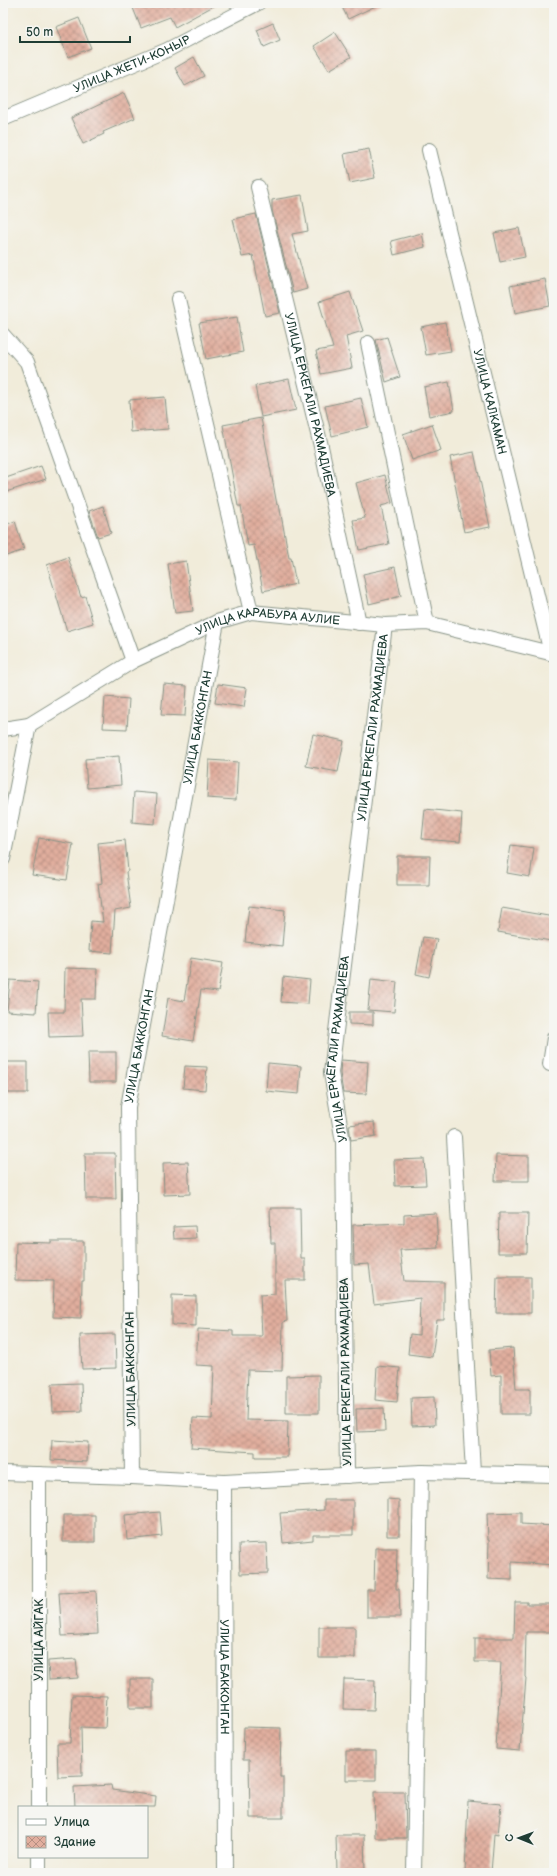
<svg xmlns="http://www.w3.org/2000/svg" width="557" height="1876" viewBox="0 0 557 1876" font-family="'Balsamiq Sans',sans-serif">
<defs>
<pattern id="building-cross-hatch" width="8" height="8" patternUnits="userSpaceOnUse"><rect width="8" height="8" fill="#e1ae9e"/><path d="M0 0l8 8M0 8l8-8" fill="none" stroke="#b68f82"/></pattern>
</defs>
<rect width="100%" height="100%" fill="#f6f6f2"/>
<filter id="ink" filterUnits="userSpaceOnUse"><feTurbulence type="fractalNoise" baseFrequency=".025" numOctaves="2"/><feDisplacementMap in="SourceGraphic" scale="8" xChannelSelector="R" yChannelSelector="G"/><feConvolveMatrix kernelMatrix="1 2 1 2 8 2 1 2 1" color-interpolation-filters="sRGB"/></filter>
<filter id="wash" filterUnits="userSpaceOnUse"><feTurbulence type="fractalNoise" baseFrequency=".012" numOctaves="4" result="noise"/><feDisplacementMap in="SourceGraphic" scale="16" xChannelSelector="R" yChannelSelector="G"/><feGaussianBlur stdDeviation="0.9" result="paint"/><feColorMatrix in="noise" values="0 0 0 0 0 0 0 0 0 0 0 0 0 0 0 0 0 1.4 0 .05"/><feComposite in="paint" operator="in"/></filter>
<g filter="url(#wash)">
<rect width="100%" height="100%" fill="#f1ecda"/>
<g id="blocks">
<path fill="url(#building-cross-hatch)" d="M131 3H219L175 27 170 17 141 28Z
M340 3H382L348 19Z
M79 18 91 48 68 57 56 27Z
M273 23 280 40 264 47 257 30Z
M335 32 351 57 329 70 314 46Z
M194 57 204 76 185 86 175 68Z
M124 93 135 118 103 132 104 134 83 144 71 118Z
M369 149 375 178 350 183 344 154Z
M302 195 308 231 292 234 307 289 293 293 272 210V200Z
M256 214 280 313 265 316 253 255 242 257 233 219Z
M519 228 525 257 500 262 494 233Z
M422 233 425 247 394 255 391 241Z
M545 279 550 306 515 313 510 286Z
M350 292 363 331 346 336 352 368 321 374 316 351 333 348 319 302Z
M237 317 243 352 206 359 199 323Z
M445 322 451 351 426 355 421 327Z
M387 337 400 377 386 382 376 340Z
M289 379 296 410 261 417 255 386Z
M449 382 454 411 429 416 424 387Z
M165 397 168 429 131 432 129 400Z
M361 398 368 427 332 436 325 406Z
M261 418 277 505 279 504 289 558H291L296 584 263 591 254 545 248 546 241 506H238L223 425Z
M432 424 441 450 412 460 403 434Z
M474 452 490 527 464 532 450 457Z
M41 466 46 479 3 493V479Z
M385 475 392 503 381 506 389 544 359 550 353 520 365 518 356 483Z
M103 506 111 533 98 537 89 511Z
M15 521 24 550 3 557V526Z
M68 557 81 597 85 596 93 623 67 631 47 565Z
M186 561 193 611 175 613 168 564Z
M395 567 401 596 369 604 363 574Z
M164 684 187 686 185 716 161 715Z
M218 684 247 688 244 707 215 703Z
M105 697 129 699 127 729 103 728Z
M313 734 344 741 338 772 306 766Z
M119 756 121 785 87 788 85 759Z
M209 760 238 762 236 800 207 798Z
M134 792 157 794 155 824 132 822Z
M425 809 462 813 460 842 422 839Z
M39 838 73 844 67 880 32 875Z
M125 840 128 871 126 872 131 908 115 911 112 953 89 951 91 921 103 922 98 884 102 883 98 843Z
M511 845 534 848 530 877 507 873Z
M397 856H430L429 885H397Z
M249 906 285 910 282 946 245 942Z
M502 908 554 917 551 941 498 932Z
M423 937 437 939 429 977 416 974Z
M191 958 223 963 218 992 201 990 193 1041 162 1036 168 998 184 1001Z
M65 968 97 969 96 999H81L83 1036 49 1037 48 1012H64Z
M283 977 310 980 308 1004 281 1002Z
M371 979 397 982 394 1012 368 1010Z
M10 980 38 982 36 1013 7 1011Z
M349 1012H373V1025L349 1024Z
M88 1052H116V1082H89Z
M341 1060 368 1062 366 1094 343 1093 340 1073Z
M3 1062H28V1093H3Z
M268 1063 301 1066 299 1094 266 1091Z
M185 1066 207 1067 205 1090 183 1088Z
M374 1122 376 1136 351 1140 349 1125Z
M85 1153H115L116 1199H86Z
M496 1155 529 1156V1181H495Z
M424 1159 426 1185 395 1186 394 1160Z
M188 1162 190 1194 164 1195 163 1163Z
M270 1208H300L301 1259H305V1280H285L287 1321 283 1322 282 1371 248 1370 246 1420 288 1421 287 1457H255V1452L191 1448 193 1418 212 1419 214 1366 196 1365 198 1329 233 1331V1336H262L260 1295 275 1294V1243H271Z
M436 1213 438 1248 400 1250 404 1281 444 1282V1320H437L432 1357 408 1354 410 1334 419 1335 420 1298 374 1304 369 1264 354 1265 353 1225 404 1223V1215Z
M499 1213H528L527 1253H498Z
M195 1226 196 1238 174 1239 173 1227Z
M51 1241H84V1281H82L81 1318 53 1317 54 1281 15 1280 16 1242 51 1243Z
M497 1277H531V1313H496Z
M172 1295 196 1296V1326L172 1325Z
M115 1334 116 1368 82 1369 80 1335Z
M513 1348 516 1389H530V1414H501V1375L491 1376 489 1350Z
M377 1366 400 1368 397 1402 375 1400Z
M319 1375V1413H286V1376Z
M81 1383 82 1411 53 1412 52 1384Z
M434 1397 435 1425 412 1426 411 1398Z
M384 1408 385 1431 357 1432 356 1409Z
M52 1440 88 1442 87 1462 51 1460Z
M387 1499 399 1500V1536H387Z
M324 1500H353V1535H313V1540L283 1543 280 1513 324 1510Z
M160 1512 162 1536 127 1540 125 1515Z
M521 1512V1524L554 1526V1565L512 1562V1580L488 1579 489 1540H488L487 1513Z
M63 1515H95V1542H63Z
M267 1543 268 1573 240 1574 239 1544Z
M375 1548H397L396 1589H399L400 1617H367V1590H374Z
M96 1591 98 1634 62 1636 59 1593Z
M515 1602H527V1604H554V1632H526L525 1677 526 1678 520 1751 496 1749 501 1662H475V1638H514Z
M319 1627H355V1658H319Z
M76 1659 78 1678 49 1680 48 1661Z
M130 1679H153V1708H130Z
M344 1679 375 1680 374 1710 343 1709Z
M72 1695 107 1696 105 1728 81 1727 82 1776 58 1777 57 1743H70Z
M244 1727 281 1728 280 1777H283V1818H250L249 1760H243Z
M346 1751H376V1780H346Z
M111 1785 112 1790 156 1796 155 1807H75L74 1787Z
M374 1792H405L406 1838H375Z
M468 1801 501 1804 498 1835 494 1834 491 1873H465Z
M336 1835H364L365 1872H337Z"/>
</g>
</g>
<g filter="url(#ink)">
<use href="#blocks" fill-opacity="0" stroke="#889487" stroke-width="1"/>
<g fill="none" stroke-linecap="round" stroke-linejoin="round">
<defs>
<g id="street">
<path id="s1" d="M3 119 167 50 258 3"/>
<path id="s2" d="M429 150 551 653"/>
<path id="s3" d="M258 187 320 442 359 623"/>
<path d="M178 299 251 612"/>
<path d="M3 335 27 362 133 661"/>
<path d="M368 343 427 623"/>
<path id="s4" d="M3 729 29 725 133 661 217 622 251 612 385 625 427 623 554 654"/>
<path d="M3 859 29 725"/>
<path d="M550 1064 554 1038"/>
<path d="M454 1137 473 1472"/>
<path d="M3 1473 132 1477 224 1482 421 1472 554 1475"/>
<path id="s5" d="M347 1476 343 1142 331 1073 385 625"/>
<path id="s6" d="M132 1477 128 1107 217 622"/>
<path id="s7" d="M224 1482 225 1873"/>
<path d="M39 1807V1474"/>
<path d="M39 1873V1857"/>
<path d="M414 1873 421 1472"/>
</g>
</defs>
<use href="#street" stroke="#889487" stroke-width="16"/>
<use href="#street" stroke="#fff" stroke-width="14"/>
</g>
</g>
<g text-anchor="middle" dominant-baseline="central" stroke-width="3.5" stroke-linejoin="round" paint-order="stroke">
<g font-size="12" fill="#1f3d34" stroke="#f6f6f2">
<text stroke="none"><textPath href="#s1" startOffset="140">УЛИЦА ЖЕТИ-КОНЫР</textPath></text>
<text stroke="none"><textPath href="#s2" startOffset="259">УЛИЦА КАЛКАМАН</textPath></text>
<text stroke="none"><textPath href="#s3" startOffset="224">УЛИЦА ЕРКЕГАЛИ РАХМАДИЕВА</textPath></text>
<text stroke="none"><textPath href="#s4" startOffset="292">УЛИЦА КАРАБУРА АУЛИЕ</textPath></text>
<text stroke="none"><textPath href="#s6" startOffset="756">УЛИЦА БАККОНГАН</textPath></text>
<text stroke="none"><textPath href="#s5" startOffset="752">УЛИЦА ЕРКЕГАЛИ РАХМАДИЕВА</textPath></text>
<text stroke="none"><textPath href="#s6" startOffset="432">УЛИЦА БАККОНГАН</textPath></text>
<text stroke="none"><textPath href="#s5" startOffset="428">УЛИЦА ЕРКЕГАЛИ РАХМАДИЕВА</textPath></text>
<text transform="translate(131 1369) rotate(-91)">УЛИЦА БАККОНГАН</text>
<text transform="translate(346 1372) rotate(-91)">УЛИЦА ЕРКЕГАЛИ РАХМАДИЕВА</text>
<text transform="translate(39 1640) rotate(-90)">УЛИЦА АЙГАК</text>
<text stroke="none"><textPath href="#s7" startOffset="195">УЛИЦА БАККОНГАН</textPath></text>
</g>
</g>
<rect width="557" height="1876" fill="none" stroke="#f6f6f2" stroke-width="16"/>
<rect x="18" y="1806" width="130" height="52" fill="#f6f6f2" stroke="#a0aca6"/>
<rect x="26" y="1819" width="20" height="6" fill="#ffffff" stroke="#a0aca6"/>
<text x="54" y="1826" font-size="12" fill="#1f3d34">Улица</text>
<rect x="26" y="1836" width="20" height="12" fill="url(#building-cross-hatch)" stroke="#a0aca6"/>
<text x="54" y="1846" font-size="12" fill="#1f3d34">Здание</text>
<g transform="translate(519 1838) rotate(271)" stroke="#f6f6f2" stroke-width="3" paint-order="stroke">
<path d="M0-3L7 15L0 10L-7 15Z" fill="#1f3d34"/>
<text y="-6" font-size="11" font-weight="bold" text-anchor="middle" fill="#1f3d34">С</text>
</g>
<path d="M20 36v6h110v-6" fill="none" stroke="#1f3d34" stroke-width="2"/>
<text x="26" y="36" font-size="12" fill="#1f3d34" stroke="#f6f6f2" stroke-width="3" paint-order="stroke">50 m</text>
</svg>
